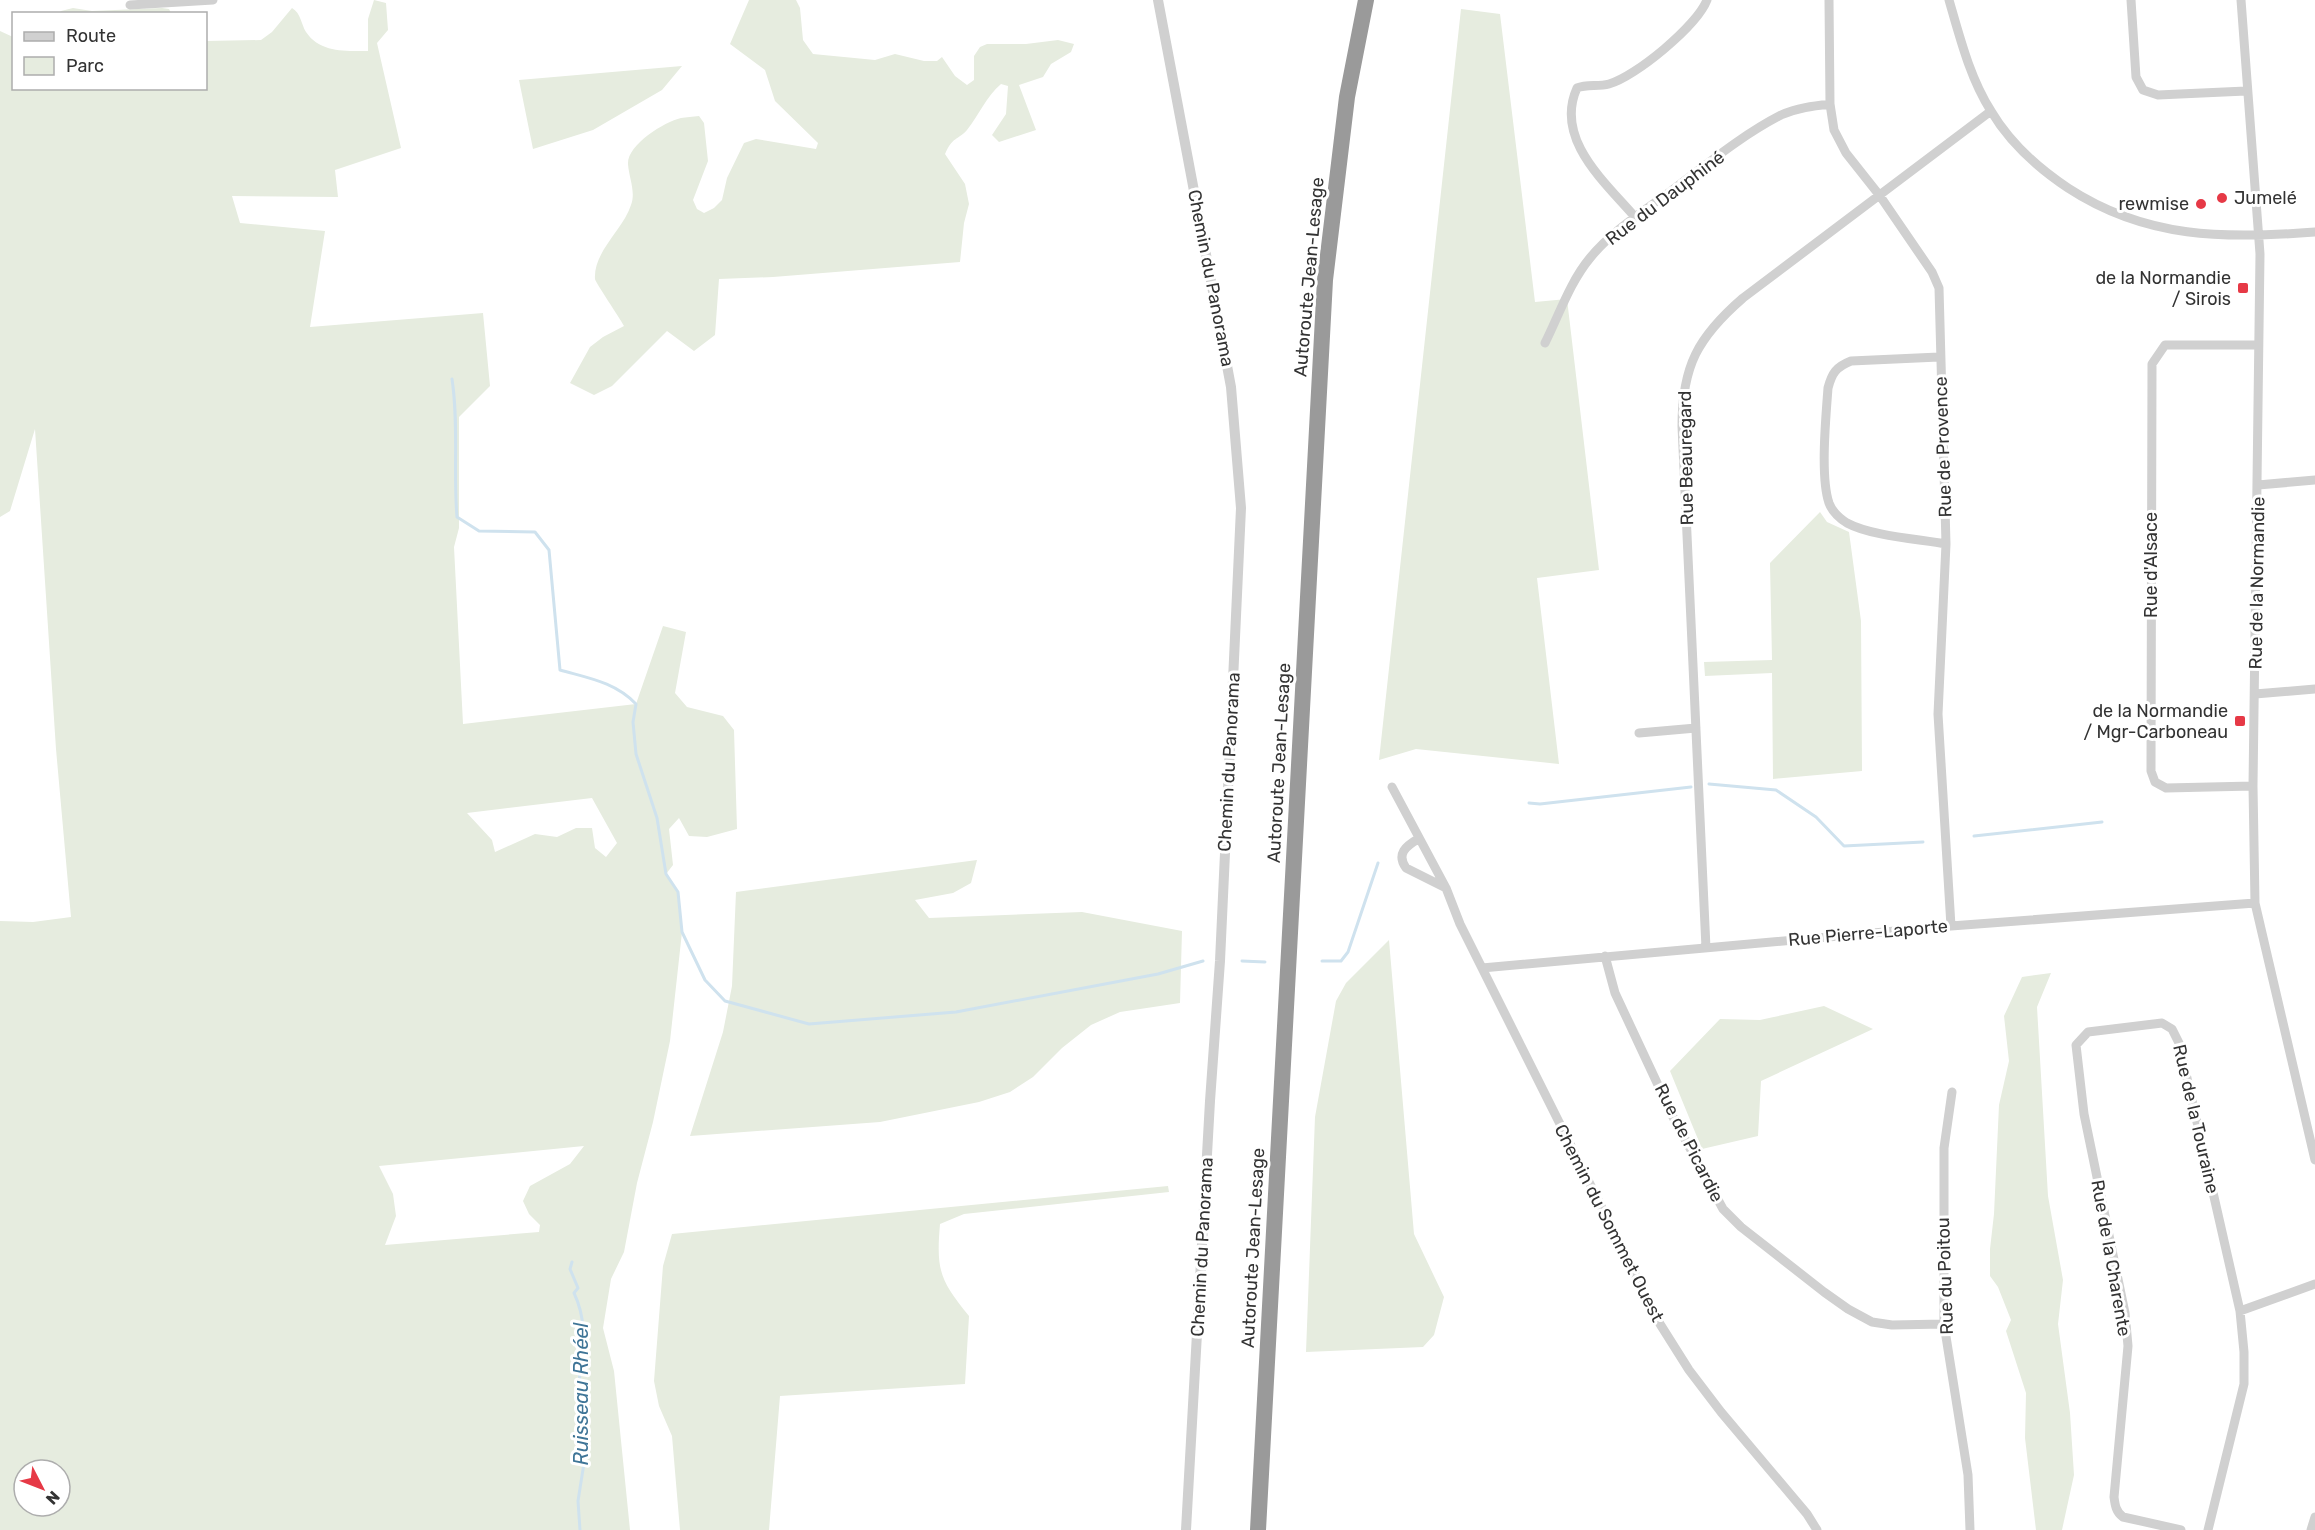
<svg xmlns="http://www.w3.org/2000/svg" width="2315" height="1530" viewBox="0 0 2315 1530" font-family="Rubik,sans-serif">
<rect width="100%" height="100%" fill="#fff"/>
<path fill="#e6ecdf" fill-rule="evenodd" d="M374 0 386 3 388 30 377 43 401 148 335 170 338 197 232 196 240 223 325 231 310 327 483 313 490 386 459 417V528L454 547 463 724 636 704 663 626 686 632 675 693 687 707 723 716 734 730 737 829 707 837 689 836 679 818 669 829 673 865 666 874 678 892 682 932 670 1041 653 1122 637 1183 624 1252 611 1279 603 1328 614 1371 630 1530H0V921L33 922 71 917 56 749 35 429 10 511 0 517V31L13 37 14 88H206V41L261 40 272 32 292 8C301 13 301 24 306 32 320 53 346 51 368 51V19ZM592 798 617 843 606 857 595 848 592 828H576L557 837 535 834 495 852 492 840 467 813ZM584 1146 570 1164 530 1186 523 1201 529 1214 540 1225 539 1232 385 1245 396 1216 393 1194 379 1166ZM24 1470H60V1506H24Z
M749 0H796L800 8 803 40 813 54 875 60 895 54 924 61H937L942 57 955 76 967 85 974 80V56L980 47 987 44H1026L1058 40 1074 44 1071 52 1051 64 1043 77 1019 85 1036 130 999 142 992 135 1006 114 1008 86 1001 84C986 97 979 115 967 130 957 141 953 136 945 154L965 184 969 204 964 223 960 262 773 277 719 279 715 335 694 351 667 331 612 386 594 395 570 383 590 347 603 337 624 326C620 318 595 282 595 279 593 252 623 230 631 205 636 192 629 178 628 164 627 145 664 122 681 118 686 117 693 117 699 116L704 123 708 161 693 200 697 209 704 213 714 208 722 200 727 178 744 143 756 139 816 149 818 143 775 101 765 70 730 44Z
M73 8 92 11 162 8 169 9 171 13 59 14 61 11Z
M1461 9 1500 14 1535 302 1567 299 1599 570 1537 578 1559 764 1416 749 1379 760Z
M682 66 662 90 593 130 533 149 519 80Z
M1820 512 1827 522 1849 532 1861 621 1862 771 1773 779 1772 673 1705 676 1704 662 1772 660 1770 563Z
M977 860 971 883 953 893 915 900 929 918 1082 912 1182 931 1180 1003 1120 1012 1091 1025 1062 1048 1033 1077 1010 1092 979 1102 880 1122 690 1136 723 1032 732 986 736 892Z
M1389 940 1414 1234 1444 1297 1434 1335 1423 1347 1306 1352 1315 1117 1336 1001 1346 983Z
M2051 973 2037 1007 2048 1196 2063 1280 2058 1324 2070 1413 2074 1475 2062 1530H2036L2025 1438 2026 1393 2006 1331 2011 1320 1998 1287 1990 1276V1249L1994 1214 1999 1105 2009 1061 2004 1016 2022 977Z
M1824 1006 1873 1029 1761 1081 1758 1136 1702 1149 1670 1071 1720 1019 1760 1020Z
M1168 1186 1169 1192 964 1214 940 1224C936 1271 940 1280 969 1316L965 1384 780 1396 769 1530H680L672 1436 659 1406 654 1381 663 1266 672 1234Z"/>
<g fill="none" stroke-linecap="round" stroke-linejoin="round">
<path stroke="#cfe2ee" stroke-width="3" d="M452 379C459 425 453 471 457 517L479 531 535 532 549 550 560 670C588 678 615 682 636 704L633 722 636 754 657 818 666 874 678 892 682 932 705 980 725 1001 809 1024 956 1012 1158 974 1203 961
M1709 784 1776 790 1816 817 1844 846 1923 842
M1529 803 1540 804 1691 787
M1974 836 2102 822
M1242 961 1265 962
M1322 961H1341L1348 952 1378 863
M572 1262 570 1269 578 1288 574 1293C584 1314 587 1344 579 1366L584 1463 578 1501 580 1530"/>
<path stroke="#d0d0d0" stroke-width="9" d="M1829 0 1830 104 1834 130 1846 153 1880 196 1932 272 1939 288 1946 544 1938 714 1951 926
M1949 0C1960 38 1970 78 1991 111 2010 143 2038 168 2068 188 2146 239 2225 239 2315 232
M2131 0 2136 77 2143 90 2158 95 2246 91
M2241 0 2260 254 2253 786 2255 903 2315 1160
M130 5 213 0
M1635 217C1605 182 1554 139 1577 88 1587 84 1598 87 1609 84 1635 77 1697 26 1707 0
M1545 343C1559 315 1570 282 1590 258 1612 231 1644 211 1671 191 1706 165 1742 135 1781 115 1797 108 1813 106 1830 104
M1939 357 1851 361C1836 367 1832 373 1828 388 1826 416 1820 477 1829 503 1832 511 1839 518 1847 523 1871 536 1918 539 1946 544
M2258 485 2315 480
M2255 694 2315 689
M1639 733 1696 728
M2253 786 2166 788 2155 782 2151 771 2152 364 2165 345H2258
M1392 787 1446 888 1460 924 1660 1324 1689 1370 1721 1412 1807 1514 1817 1530
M1418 839C1406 846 1396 854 1406 868L1444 887
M1706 948 1682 426C1682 366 1698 337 1743 298L1991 111
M1605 956 1615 993 1673 1117 1723 1209 1741 1227 1824 1292 1848 1309 1872 1322 1892 1325 1944 1324
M1482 968 1951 926 2255 903
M1952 1092 1944 1148V1324L1968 1475 1970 1530
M2240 1311 2315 1284
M2181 1530 2123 1517C2116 1512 2115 1505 2114 1497L2128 1346 2125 1313 2084 1114 2076 1045 2088 1032 2162 1023 2172 1029 2179 1043 2240 1311 2244 1352V1384L2208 1530
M2311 1530 2315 1517"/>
<path stroke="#d0d0d0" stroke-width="10" d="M1158 0 1231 387 1241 508 1220 961 1210 1101 1186 1530"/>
<path stroke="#9a9a9a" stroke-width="16" d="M1258 1530 1325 280 1347 97 1366 0"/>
</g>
<g fill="#e63946" stroke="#fff" stroke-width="2">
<circle cx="2222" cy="198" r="6"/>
<circle cx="2201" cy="204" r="6"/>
<rect x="2237" y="282" width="12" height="12" rx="3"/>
<rect x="2234" y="715" width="12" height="12" rx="3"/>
</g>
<g text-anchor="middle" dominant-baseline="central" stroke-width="6" stroke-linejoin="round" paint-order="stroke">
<g font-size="18" fill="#333" stroke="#fff">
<text transform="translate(1665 198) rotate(-37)">Rue du Dauphiné</text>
<text transform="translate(1309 277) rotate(-85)">Autoroute Jean-Lesage</text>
<text transform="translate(1211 278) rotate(79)">Chemin du Panorama</text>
<text transform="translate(1943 447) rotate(-92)">Rue de Provence</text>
<text transform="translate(1686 458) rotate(-91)">Rue Beauregard</text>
<text transform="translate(2151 565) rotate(-90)">Rue d'Alsace</text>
<text transform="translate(2257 583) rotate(-89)">Rue de la Normandie</text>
<text transform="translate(1229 762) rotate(-87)">Chemin du Panorama</text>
<text transform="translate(1279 763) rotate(-87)">Autoroute Jean-Lesage</text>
<text transform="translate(1868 933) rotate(-5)">Rue Pierre-Laporte</text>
<text transform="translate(2196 1119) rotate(77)">Rue de la Touraine</text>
<text transform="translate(1689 1143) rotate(63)">Rue de Picardie</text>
<text transform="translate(1609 1223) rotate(63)">Chemin du Sommet Ouest</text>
<text transform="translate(1202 1247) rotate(-87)">Chemin du Panorama</text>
<text transform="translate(1253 1248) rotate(-87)">Autoroute Jean-Lesage</text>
<text transform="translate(2111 1258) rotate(80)">Rue de la Charente</text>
<text transform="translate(1945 1276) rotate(-92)">Rue du Poitou</text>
</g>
<g font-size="18" fill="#333" stroke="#fff" text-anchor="end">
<text x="2234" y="198" text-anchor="start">Jumelé</text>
<text x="2189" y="204">rewmise</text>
<text x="2231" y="278">de la Normandie<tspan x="2231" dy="21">/ Sirois</tspan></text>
<text x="2228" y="711">de la Normandie<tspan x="2228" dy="21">/ Mgr-Carboneau</tspan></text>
</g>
<g font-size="20" font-style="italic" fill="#3f7597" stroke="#fff">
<text transform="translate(581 1394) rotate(-90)">Ruisseau Rhéel</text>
</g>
</g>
<rect x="12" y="12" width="195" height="78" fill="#ffffff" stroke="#adadad" stroke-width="1.5"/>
<rect x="24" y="32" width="30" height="9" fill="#d0d0d0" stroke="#adadad" stroke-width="1.5"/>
<text x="66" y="42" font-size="18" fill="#333333">Route</text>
<rect x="24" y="57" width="30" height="18" fill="#e6ecdf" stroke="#adadad" stroke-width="1.5"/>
<text x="66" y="72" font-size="18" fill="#333333">Parc</text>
<g transform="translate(42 1488) rotate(132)"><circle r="28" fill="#ffffff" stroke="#adadad" stroke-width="1.5"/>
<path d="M0-4.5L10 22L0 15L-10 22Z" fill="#e63946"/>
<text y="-9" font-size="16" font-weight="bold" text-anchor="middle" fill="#333333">N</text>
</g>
</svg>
